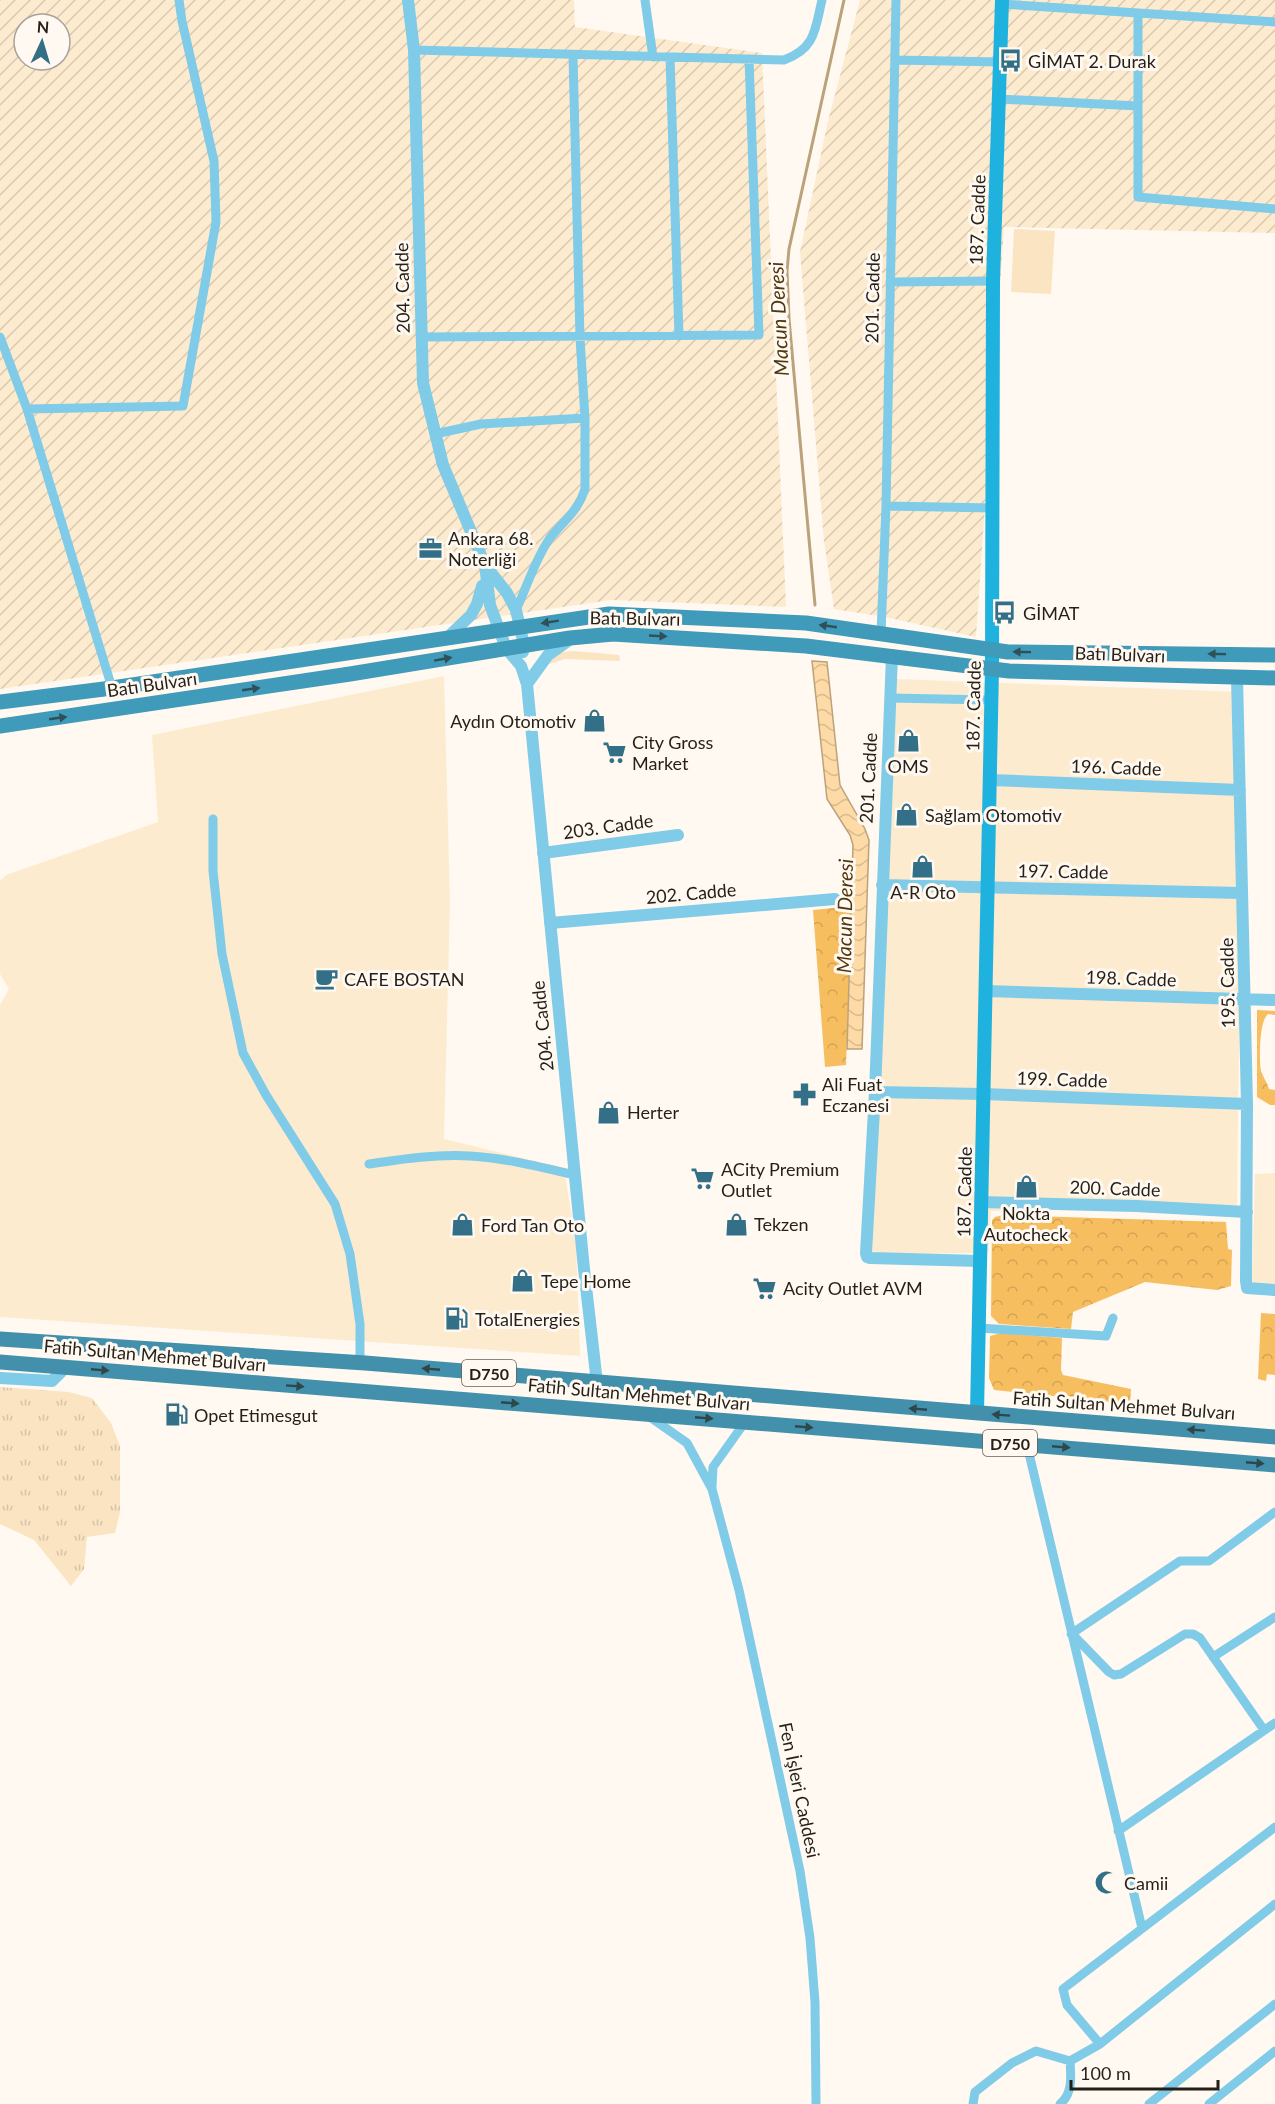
<svg xmlns="http://www.w3.org/2000/svg" width="1275" height="2104" viewBox="0 0 1275 2104" font-family="Lato,sans-serif">
<defs>
<pattern id="industrial-furrows" width="10" height="10" patternUnits="userSpaceOnUse" patternTransform="scale(1.5)"><rect width="10" height="10" fill="#fdebcf"/><path d="M-1 1l2-2M0 10L10 0M9 11l2-2" fill="none" stroke="#d9c9b1"/></pattern>
<pattern id="forest-crowns" width="20" height="18" patternUnits="userSpaceOnUse" patternTransform="scale(1.5)"><rect width="20" height="18" fill="#f7be60"/><path d="M2 6a3 3 0 1 1 6 0M12 15a3 3 0 1 1 6 0" fill="none" stroke="#d4a353"/></pattern>
<pattern id="park-tufts" width="24" height="20" patternUnits="userSpaceOnUse" patternTransform="scale(1.5)"><rect width="24" height="20" fill="#fbe4c2"/><path d="M3 7l-1-3M5 7V3M7 7l1-3M15 17l-1-3M17 17v-4M19 17l1-3" fill="none" stroke="#d7c3a6"/></pattern>
<pattern id="water-waves" width="16" height="10" patternUnits="userSpaceOnUse" patternTransform="scale(1.5)"><rect width="16" height="10" fill="#fddaa6"/><path d="M0 5q4-4 8 0t8 0" fill="none" stroke="#d9bb8e"/></pattern>
</defs>
<rect width="100%" height="100%" fill="#fff9f1"/>
<path fill="#fdebcf" d="M444 676 450 902 444 1139 564 1168 576 1243 580 1356 0 1317V1005L9 989 0 974V881L6 875 158 822 152 735Z
M897 679 1243 692 1237 1207 991 1211 988 1253 870 1254Z
M1275 1173V1288L1252 1287 1255 1174Z"/>
<path fill="url(#industrial-furrows)" fill-rule="evenodd" d="M0 0H574L575 27 762 53 786 607 611 600 0 689ZM24 24H60V60H24Z
M860 0H1275V233L1004 227 976 637 885 617 834 609 824 541 800 252 828 121Z"/>
<path fill="#fbe4c2" d="M1014 229 1055 231 1051 294 1011 292Z
M574 651 619 655 620 661 565 659 549 664V660L562 652Z"/>
<path fill="url(#forest-crowns)" d="M852 906 846 1065 825 1067 813 910Z
M1257 1010 1275 1011V1015L1268 1014C1259 1021 1259 1060 1261 1071 1263 1077 1267 1082 1269 1089L1275 1090V1105H1270L1257 1097Z
M1003 1215 1226 1222 1228 1249 1232 1250 1231 1286 1217 1290 1145 1282 1073 1312 1071 1329 999 1324 991 1316 992 1220 995 1217Z
M1261 1313 1275 1314V1375L1267 1374 1266 1381 1258 1379Z
M1001 1333 1062 1338 1061 1370 1063 1375 1131 1389 1130 1404 994 1390 989 1378 990 1336Z"/>
<path fill="url(#park-tufts)" d="M0 1387 69 1392 92 1398 111 1423 120 1446V1512L115 1533 87 1537 84 1569 71 1586 34 1540 0 1524Z"/>
<path fill="url(#water-waves)" stroke="#bca27b" stroke-width="1.5" d="M812 661 827 662 840 785 865 829 869 840 862 1049H847L853 845 850 835 827 799Z"/>
<g fill="none" stroke-linecap="round" stroke-linejoin="round">
<path stroke="#bca27b" stroke-width="3" d="M815 605 789 319 787 271 789 249 844 0"/>
<path stroke="#80cbe8" stroke-width="9" d="M645 0 653 57
M1002 4 1275 22
M1138 13V197L1275 209
M414 50 784 60C816 48 815 29 822 0
M670 57 679 336
M896 60 1000 62
M999 99 1138 106
M890 282 993 281
M0 337 27 409 112 688
M421 337 759 335 749 59
M27 409 183 406 216 222 214 161 182 21 179 0
M435 434 481 424 585 418
M886 506 992 508
M516 610C527 587 535 559 550 538 563 521 578 512 585 489V418L580 338 573 55
M881 634 886 506 896 0
M890 698 991 700
M213 819V871L222 954 243 1053 266 1095 335 1204 350 1254 360 1324V1363
M369 1164C403 1159 436 1154 470 1156 506 1158 540 1167 575 1175
M979 1328 1106 1336 1113 1318
M650 1417 687 1443 712 1489 739 1590 800 1871 810 1938 815 2002 816 2104
M1027 1445 1142 1928
M712 1487 713 1467 745 1422
M1071 1634 1180 1561H1209L1275 1512
M1073 1635 1109 1672 1114 1675 1121 1674 1185 1634H1193L1200 1638 1264 1730
M1213 1657 1275 1617
M1118 1831 1275 1723
M1100 2044 1067 2005 1063 1989 1275 1827
M973 2104 975 2092 1012 2063 1036 2051 1070 2061 1100 2044 1275 1904
M1060 2104C1073 2094 1071 2076 1070 2061
M1149 2104 1275 2004
M1209 2104 1275 2051"/>
<path stroke="#80cbe8" stroke-width="12" d="M408 0 414 50 423 383 443 465 485 565 507 593 516 610 524 645 523 652
M485 565 490 605 506 648 521 666 527 684 584 1269 597 1383
M447 638 471 615 477 604 482 586 487 583
M892 655 875 1092 866 1253 867 1257 870 1258 980 1261
M1237 677 1247 1104 1246 1281 1247 1288 1275 1290
M527 684 548 655 569 640
M990 780 1240 790
M543 853 678 835
M882 885 1242 893
M550 923 835 899
M986 991 1275 1000
M875 1092 983 1094 1247 1104
M981 1202 1136 1206 1247 1212
M0 1378 52 1381 65 1368"/>
<path stroke="#20b2de" stroke-width="14" d="M977 1413 992 668 993 281 1002 0"/>
<path stroke="#409ab9" stroke-width="15" d="M0 702 112 688 609 614 806 623 1008 652 1275 655
M0 726 350 674 570 638 613 634 806 646 1009 671 1275 678"/>
<path stroke="#4290ab" stroke-width="15" d="M0 1339 365 1363 1275 1437
M0 1362 1275 1465"/>
</g>
<defs><path id="oneway-solid" d="M-6-.8H1V-3.2L6.5 0L1 3.2V.8H-6Z" transform="scale(1.5)"/></defs>
<g fill="#2f5058">
<use href="#oneway-solid" transform="translate(550 622) rotate(171)"/>
<use href="#oneway-solid" transform="translate(828 626) rotate(-172)"/>
<use href="#oneway-solid" transform="translate(658 636) rotate(3)"/>
<use href="#oneway-solid" transform="translate(1022 652) rotate(-179)"/>
<use href="#oneway-solid" transform="translate(1217 654) rotate(-179)"/>
<use href="#oneway-solid" transform="translate(443 659) rotate(-10)"/>
<use href="#oneway-solid" transform="translate(251 689) rotate(-8)"/>
<use href="#oneway-solid" transform="translate(58 718) rotate(-8)"/>
</g>
<g fill="#2e474b">
<use href="#oneway-solid" transform="translate(431 1369) rotate(-175)"/>
<use href="#oneway-solid" transform="translate(100 1370) rotate(5)"/>
<use href="#oneway-solid" transform="translate(295 1386) rotate(4)"/>
<use href="#oneway-solid" transform="translate(510 1403) rotate(5)"/>
<use href="#oneway-solid" transform="translate(918 1409) rotate(-175)"/>
<use href="#oneway-solid" transform="translate(1001 1415) rotate(-176)"/>
<use href="#oneway-solid" transform="translate(704 1418) rotate(5)"/>
<use href="#oneway-solid" transform="translate(804 1427) rotate(5)"/>
<use href="#oneway-solid" transform="translate(1196 1430) rotate(-176)"/>
<use href="#oneway-solid" transform="translate(1061 1447) rotate(5)"/>
<use href="#oneway-solid" transform="translate(1255 1463) rotate(5)"/>
</g>
<defs>
<symbol id="bus-bare" viewBox="-9 -9 18 18"><path d="M-5-6H5V4H4V6H2V4H-2V6H-4V4H-5ZM-3.5-4V0h7V-4ZM-3.5 1.2v1.5H-2V1.2ZM2 1.2v1.5H3.5V1.2Z" fill="#337087" stroke="#fff9f1" stroke-width="2.5" paint-order="stroke"/></symbol>
<symbol id="office-bare" viewBox="-9 -9 18 18"><path d="M-6-3h4V-5.5h4V-3h4V5H-6ZM-1-4.5V-3h2v-1.5ZM-6 0V1H6V0Z" fill="#337087" stroke="#fff9f1" stroke-width="2.5" paint-order="stroke"/></symbol>
<symbol id="shop-bare" viewBox="-9 -9 18 18"><path d="M-5-2.5h2.3a2.7 3.5 0 0 1 5.4 0H5L5.5 6h-11ZM-1.5-2.5h3a1.5 2.3 0 0 0-3 0Z" fill="#337087" stroke="#fff9f1" stroke-width="2.5" paint-order="stroke"/></symbol>
<symbol id="supermarket-bare" viewBox="-9 -9 18 18"><path d="M-6-5.5h2.5l.6 2H6L4.5 2H-2.5L-4.4-4H-6ZM-1.5 3.2a1.3 1.3 0 1 0 .1 0ZM3 3.2a1.3 1.3 0 1 0 .1 0Z" fill="#337087" stroke="#fff9f1" stroke-width="2.5" paint-order="stroke"/></symbol>
<symbol id="cafe-bare" viewBox="-9 -9 18 18"><path d="M-5.5-4.5H6V0H3Q3 3.5 0 3.5H-2.5Q-5.5 3.5-5.5 0ZM3-3.2v2h1.7v-2ZM-6 4.5H4V6H-6Z" fill="#337087" stroke="#fff9f1" stroke-width="2.5" paint-order="stroke"/></symbol>
<symbol id="pharmacy-bare" viewBox="-9 -9 18 18"><path d="M-2-6h4v4h4v4h-4v4h-4v-4h-4v-4h4Z" fill="#337087" stroke="#fff9f1" stroke-width="2.5" paint-order="stroke"/></symbol>
<symbol id="fuel-bare" viewBox="-9 -9 18 18"><path d="M-5.5-6h7V0h2V4h1.3V-2.5L3-4.5l.8-.8L6-3V5H2.5V1h-1V6h-7ZM-4.2-4.7v3.2H.2V-4.7Z" fill="#337087" stroke="#fff9f1" stroke-width="2.5" paint-order="stroke"/></symbol>
<symbol id="mosque-bare" viewBox="-9 -9 18 18"><path d="M3.5-4.9A6 6 0 1 0 3.5 4.9A5 5 0 1 1 3.5-4.9Z" fill="#337087" stroke="#fff9f1" stroke-width="2.5" paint-order="stroke"/></symbol>
</defs>
<g fill-rule="evenodd">
<use href="#bus-bare" x="994" y="44" width="33" height="33"/>
<use href="#office-bare" x="414" y="532" width="33" height="33"/>
<use href="#bus-bare" x="988" y="596" width="33" height="33"/>
<use href="#shop-bare" x="578" y="704" width="33" height="33"/>
<use href="#shop-bare" x="892" y="724" width="33" height="33"/>
<use href="#supermarket-bare" x="598" y="736" width="33" height="33"/>
<use href="#shop-bare" x="890" y="798" width="33" height="33"/>
<use href="#shop-bare" x="906" y="850" width="33" height="33"/>
<use href="#cafe-bare" x="310" y="962" width="33" height="33"/>
<use href="#pharmacy-bare" x="788" y="1078" width="33" height="33"/>
<use href="#shop-bare" x="592" y="1096" width="33" height="33"/>
<use href="#supermarket-bare" x="686" y="1162" width="33" height="33"/>
<use href="#shop-bare" x="1010" y="1170" width="33" height="33"/>
<use href="#shop-bare" x="720" y="1208" width="33" height="33"/>
<use href="#shop-bare" x="446" y="1208" width="33" height="33"/>
<use href="#shop-bare" x="506" y="1264" width="33" height="33"/>
<use href="#supermarket-bare" x="748" y="1272" width="33" height="33"/>
<use href="#fuel-bare" x="440" y="1302" width="33" height="33"/>
<use href="#fuel-bare" x="160" y="1398" width="33" height="33"/>
<use href="#mosque-bare" x="1090" y="1866" width="33" height="33"/>
</g>
<g text-anchor="middle" dominant-baseline="central" stroke-width="6" stroke-linejoin="round" paint-order="stroke">
<g fill="#fff9f1" stroke="#666059" stroke-width="1.5">
<rect x="462" y="1360" width="54" height="26" rx="4.5"/>
<rect x="983" y="1430" width="54" height="26" rx="4.5"/>
</g>
<g font-size="16" font-weight="bold" fill="#241f18">
<text x="489" y="1373">D750</text>
<text x="1010" y="1443">D750</text>
</g>
<g font-size="18" fill="#241f18" stroke="#fff9f1" text-anchor="start">
<text x="1028" y="61">GİMAT 2. Durak</text>
<text x="448" y="538">Ankara 68.<tspan x="448" dy="21">Noterliği</tspan></text>
<text x="1023" y="613">GİMAT</text>
<text x="576" y="721" text-anchor="end">Aydın Otomotiv</text>
<text x="632" y="742">City Gross<tspan x="632" dy="21">Market</tspan></text>
<text x="908" y="766" text-anchor="middle">OMS</text>
<text x="925" y="815">Sağlam Otomotiv</text>
<text x="923" y="892" text-anchor="middle">A-R Oto</text>
<text x="344" y="979">CAFE BOSTAN</text>
<text x="822" y="1084">Ali Fuat<tspan x="822" dy="21">Eczanesi</tspan></text>
<text x="627" y="1112">Herter</text>
<text x="721" y="1169">ACity Premium<tspan x="721" dy="21">Outlet</tspan></text>
<text x="1026" y="1213" text-anchor="middle">Nokta<tspan x="1026" dy="21">Autocheck</tspan></text>
<text x="754" y="1224">Tekzen</text>
<text x="481" y="1225">Ford Tan Oto</text>
<text x="541" y="1281">Tepe Home</text>
<text x="783" y="1288">Acity Outlet AVM</text>
<text x="475" y="1319">TotalEnergies</text>
<text x="194" y="1415">Opet Etimesgut</text>
<text x="1124" y="1883">Camii</text>
</g>
<g font-size="18" fill="#241f18" stroke="#fff9f1">
<text transform="translate(977 220) rotate(-88)">187. Cadde</text>
<text transform="translate(402 288) rotate(-91)">204. Cadde</text>
<text transform="translate(872 298) rotate(-89)">201. Cadde</text>
<text transform="translate(635 618) rotate(1)">Batı Bulvarı</text>
<text transform="translate(1120 654) rotate(2)">Batı Bulvarı</text>
<text transform="translate(152 684) rotate(-8)">Batı Bulvarı</text>
<text transform="translate(973 706) rotate(-89)">187. Cadde</text>
<text transform="translate(1116 767) rotate(2)">196. Cadde</text>
<text transform="translate(868 778) rotate(-87)">201. Cadde</text>
<text transform="translate(608 826) rotate(-8)">203. Cadde</text>
<text transform="translate(1063 871) rotate(1)">197. Cadde</text>
<text transform="translate(691 893) rotate(-5)">202. Cadde</text>
<text transform="translate(1131 978) rotate(2)">198. Cadde</text>
<text transform="translate(1227 983) rotate(-91)">195. Cadde</text>
<text transform="translate(542 1026) rotate(-96)">204. Cadde</text>
<text transform="translate(1062 1079) rotate(2)">199. Cadde</text>
<text transform="translate(1115 1188) rotate(2)">200. Cadde</text>
<text transform="translate(964 1192) rotate(-89)">187. Cadde</text>
<text transform="translate(155 1355) rotate(5)">Fatih Sultan Mehmet Bulvarı</text>
<text transform="translate(639 1394) rotate(5)">Fatih Sultan Mehmet Bulvarı</text>
<text transform="translate(1124 1405) rotate(4)">Fatih Sultan Mehmet Bulvarı</text>
<text transform="translate(800 1790) rotate(78)">Fen İşleri Caddesi</text>
</g>
<g font-size="20" font-style="italic" fill="#4f380f" stroke="#fff9f1">
<text transform="translate(778 319) rotate(-93)">Macun Deresi</text>
<text transform="translate(844 916) rotate(-89)">Macun Deresi</text>
</g>
</g>
<g transform="translate(42 42) rotate(4)"><circle r="28" fill="#fff9f1" stroke="#a7a29a" stroke-width="1.5"/>
<path d="M0-4.5L10 22L0 15L-10 22Z" fill="#337087"/>
<text y="-9" font-size="16" font-weight="bold" text-anchor="middle" fill="#241f18">N</text>
</g>
<path d="M1071 2080v9h147v-9" fill="none" stroke="#241f18" stroke-width="3"/>
<text x="1080" y="2080" font-size="18" fill="#241f18" stroke="#fff9f1" stroke-width="4.5" paint-order="stroke">100 m</text>
</svg>
